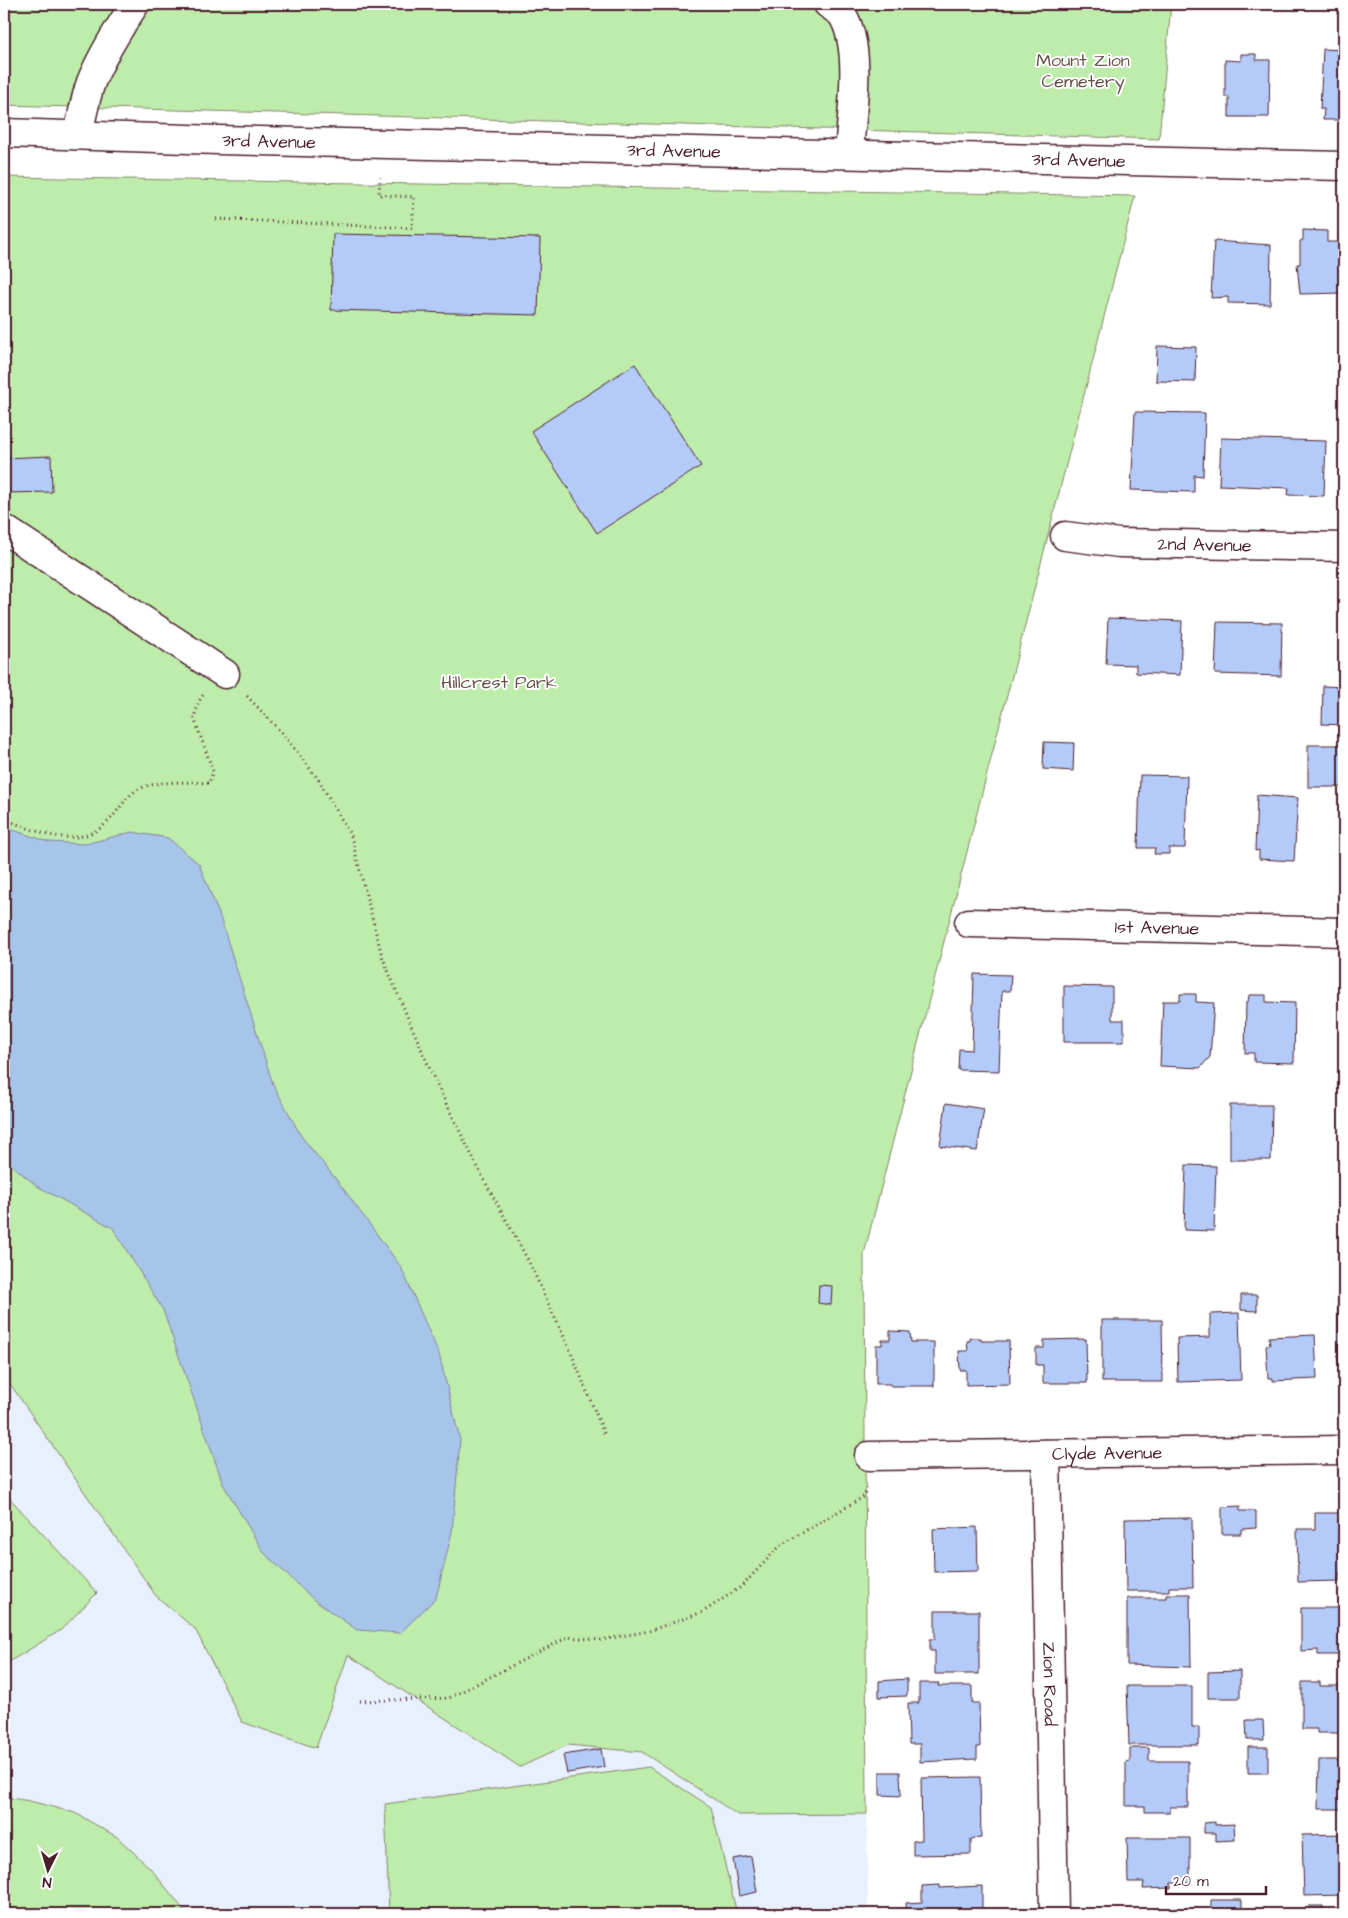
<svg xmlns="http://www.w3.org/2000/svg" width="1348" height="1918" viewBox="0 0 1348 1918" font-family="'Architects Daughter',sans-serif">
<rect width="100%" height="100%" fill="#fff"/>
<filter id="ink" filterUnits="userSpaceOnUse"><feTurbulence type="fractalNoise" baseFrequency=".02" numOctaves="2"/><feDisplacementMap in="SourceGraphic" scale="10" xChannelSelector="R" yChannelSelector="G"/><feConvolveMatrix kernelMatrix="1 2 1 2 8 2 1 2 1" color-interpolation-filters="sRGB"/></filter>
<g filter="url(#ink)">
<path fill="#e8effd" d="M4 1375 156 1596 195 1629 242 1722 347 1654 520 1767 568 1745 642 1752 738 1815 867 1814 868 1914H4Z"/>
<path fill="#beecaa" stroke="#84866a" d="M4 4H1171L1159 139 4 105Z
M4 177 1135 196 864 1254 867 1814 738 1815 642 1752 568 1745 520 1767 348 1655 316 1748 242 1722 195 1629 156 1596 4 1375Z
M4 1492 97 1593 61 1630 4 1665Z
M649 1767 711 1807 737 1914H389L385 1804Z
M4 1797 30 1801 75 1813 117 1837 151 1869 187 1914H4Z"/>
<path fill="#a7c5e8" stroke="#82839c" d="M4 827 49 842 85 844 132 832 168 838 199 864 219 914 273 1084 301 1136 339 1183 401 1267 439 1354 460 1440 452 1532 436 1598 400 1633 357 1630 314 1600 264 1553 223 1484 163 1310 113 1228 37 1186 4 1159Z"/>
<path fill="#b4cbf9" stroke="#4a1f2b" d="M1323 49 1344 50V120H1323L1324 109H1320Z
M1241 54H1256V60H1270L1269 117H1229V97H1225V60L1241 61Z
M1303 230 1327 231V242H1343V293L1300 294 1297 264H1300V241L1303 240Z
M333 234 540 238 538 315 331 310Z
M1214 241 1271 245 1270 304 1228 303V297L1211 298Z
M1157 346 1196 347 1195 382 1156 381Z
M635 364 701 466 597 533 531 431Z
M1135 412 1205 413 1203 476 1194 475V492L1131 490Z
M1221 438 1326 441 1324 496 1288 495 1289 488 1219 485Z
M51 456 52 492 4 493V458Z
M1108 618 1182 621 1180 675 1136 673V665L1106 664Z
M1217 622 1282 623 1281 676 1215 674Z
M1323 686 1344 687V725L1322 724Z
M1044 742 1074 743 1073 771 1043 769Z
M1308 745H1344V787H1308Z
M1140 775 1187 776 1185 848H1169V854H1154L1155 848H1138Z
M1257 795 1298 798 1294 861 1259 859V850L1255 851Z
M974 974 1011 975 1010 991H1002L999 1071 958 1070 959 1049 972 1050Z
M1064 986 1112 987V1020H1124V1042H1064Z
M1180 994H1196V1002L1214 1003 1210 1057 1200 1068 1160 1066 1163 1001H1180Z
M1249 995H1266V1002L1295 1003 1294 1063 1254 1062V1053H1245L1246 1002H1248Z
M946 1103 984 1109 977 1151 940 1146Z
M1230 1105H1272L1271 1160H1230Z
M1186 1165 1216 1166 1214 1231 1184 1230Z
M819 1285 832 1286 831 1305 818 1303Z
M1338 1288H1344V1363H1338Z
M1241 1295H1257V1311L1241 1310Z
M1239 1313 1241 1380 1178 1382 1177 1338 1210 1337V1314Z
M1102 1320H1162L1163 1382H1102Z
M890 1331 910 1332 911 1342H934V1386H891L890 1384H876V1345H882V1340H890Z
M1315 1335 1317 1379 1273 1381V1378H1268L1266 1345H1270L1269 1337Z
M970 1338H981V1341H1009L1010 1384 966 1385V1370H960L959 1351H968L967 1341H970Z
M1086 1339 1087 1383H1043V1365H1036V1348H1044V1340Z
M1240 1506V1511H1256V1528L1241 1529V1534H1222V1507Z
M1315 1513H1344V1573H1339V1581L1298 1582 1297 1529H1315Z
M1192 1518 1193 1587H1169V1591H1126L1125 1519Z
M977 1527 978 1571 934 1572 933 1529Z
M1166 1594H1190L1191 1667 1127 1665V1598H1166Z
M1301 1608H1344V1650H1341V1655H1318V1650L1301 1651Z
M935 1611H979V1674H935V1651H930V1639H935Z
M1240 1671V1698H1208V1672Z
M907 1679V1696L879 1697V1681Z
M1302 1682H1320V1686H1344L1343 1733H1317V1729H1302Z
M919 1683H939L938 1686H972V1703H979L980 1747H977V1759L920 1762V1744H909L908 1703H919Z
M1127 1686H1192V1727H1199V1745H1129Z
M1246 1720H1263L1264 1740H1247Z
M1248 1747H1268V1773H1248Z
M1130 1748H1149V1761H1188V1807H1170V1812H1145V1806H1126V1762L1130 1761Z
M601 1749 604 1767 567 1773 563 1755Z
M1319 1760H1344L1343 1809H1318Z
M880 1772H900L901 1796 880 1795Z
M980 1777 981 1838 971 1839V1854L913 1855V1841L922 1840 921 1778Z
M1215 1822V1825L1234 1824 1235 1840 1216 1841V1833H1204V1823Z
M1344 1834V1895L1304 1896 1302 1835Z
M1127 1838H1190V1883H1171V1888L1143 1889 1144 1882H1128Z
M751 1856 757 1892 739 1896 733 1859Z
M940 1885V1888L982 1886V1914H907L906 1903 922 1902V1886Z
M1211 1900H1242V1914H1211Z
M1309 1906H1323V1912L1344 1911V1914H1304V1911H1309Z"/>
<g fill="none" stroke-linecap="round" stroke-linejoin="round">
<defs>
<g id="minor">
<path d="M828 4C833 8 840 11 843 16 863 50 851 115 849 154"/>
<path id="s1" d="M4 133 218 140 1344 166"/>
<path d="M78 135C82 117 85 99 91 82 102 55 119 28 135 4"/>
<path d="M4 529 225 674"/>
<path id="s2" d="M1065 536 1119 543 1344 547"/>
<path id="s3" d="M969 923 1344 932"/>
<path id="s4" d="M1046 1454 1054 1914"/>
<path id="s5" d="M869 1456 1344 1450"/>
</g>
</defs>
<use href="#minor" stroke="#4a1f2b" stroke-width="31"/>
<path stroke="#4a1f2b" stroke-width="3" stroke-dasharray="1 4" stroke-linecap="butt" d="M216 219 412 228 414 197 379 195 380 177
M4 224 5 267 4 453
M247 696 282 733 318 779 351 836 382 956 402 1004 436 1083 482 1176 528 1260 570 1350 605 1436
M4 819C34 830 73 850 103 826 116 816 123 799 137 790 153 780 191 782 209 783L213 771 194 718 199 701 203 695
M360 1701 449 1698 568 1637 601 1640 649 1631 703 1612 741 1587 781 1545 865 1496 866 1486"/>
<use href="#minor" stroke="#fff" stroke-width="28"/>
</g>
</g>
<g text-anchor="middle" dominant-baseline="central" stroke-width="4" stroke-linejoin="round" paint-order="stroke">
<g font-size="18" fill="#67524b" stroke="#fff">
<text x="1083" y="60">Mount Zion<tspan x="1083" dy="21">Cemetery</tspan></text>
<text x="499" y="682">Hillcrest Park</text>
</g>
<g font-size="18" fill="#4a1f2b" stroke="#fff">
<text stroke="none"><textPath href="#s1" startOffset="265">3rd Avenue</textPath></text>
<text stroke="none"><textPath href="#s1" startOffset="670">3rd Avenue</textPath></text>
<text stroke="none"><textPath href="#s1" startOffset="1075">3rd Avenue</textPath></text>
<text stroke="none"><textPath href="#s2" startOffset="140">2nd Avenue</textPath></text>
<text stroke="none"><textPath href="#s3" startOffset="188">1st Avenue</textPath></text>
<text stroke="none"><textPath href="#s5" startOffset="238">Clyde Avenue</textPath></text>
<text stroke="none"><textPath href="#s4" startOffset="230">Zion Road</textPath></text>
</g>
</g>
<rect width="1348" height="1918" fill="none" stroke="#fff" stroke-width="20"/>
<rect x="10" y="10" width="1328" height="1898" fill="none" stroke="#4a1f2b" stroke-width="2" filter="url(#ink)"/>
<g transform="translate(48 1870) rotate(185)" stroke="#ffffff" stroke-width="4" paint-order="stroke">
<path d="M0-4L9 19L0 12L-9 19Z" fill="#4a1f2b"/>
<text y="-8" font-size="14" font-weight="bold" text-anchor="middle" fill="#4a1f2b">N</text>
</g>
<path d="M1166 1886v8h100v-8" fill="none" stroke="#4a1f2b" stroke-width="2.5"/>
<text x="1173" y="1886" font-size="15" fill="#4a1f2b" stroke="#ffffff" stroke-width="4" paint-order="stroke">20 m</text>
</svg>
